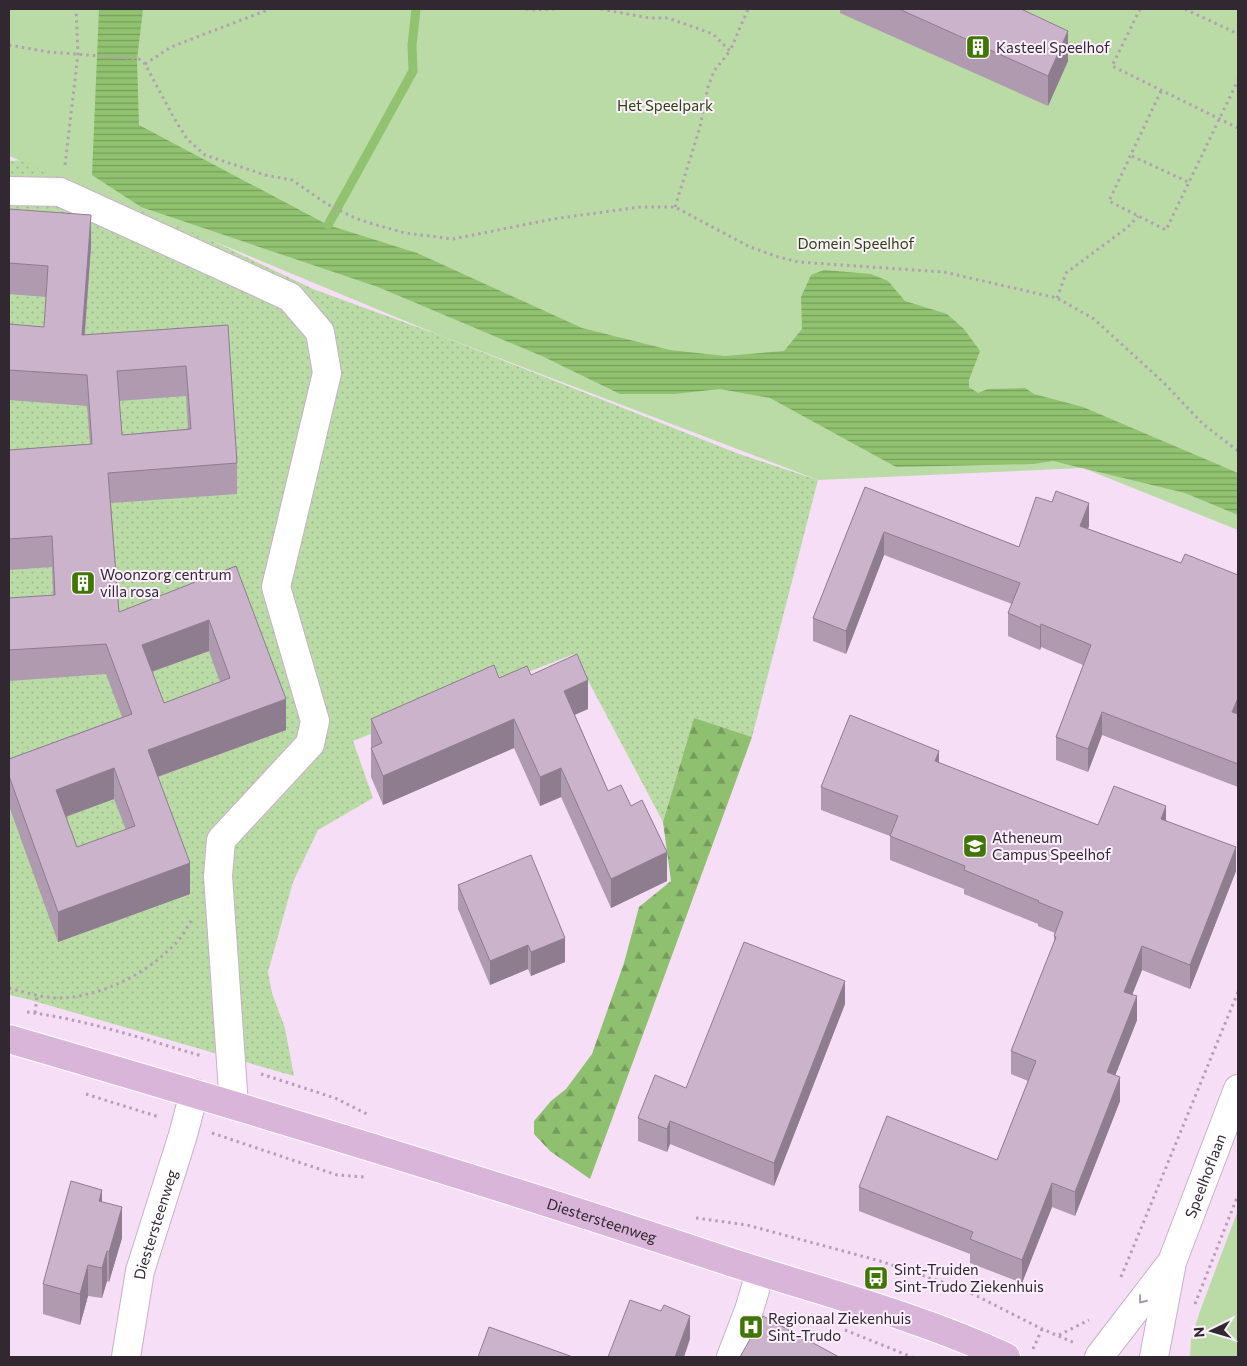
<svg xmlns="http://www.w3.org/2000/svg" width="1247" height="1366" viewBox="0 0 1247 1366" font-family="Commissioner,sans-serif">
<defs>
<pattern id="grass-dots" width="8" height="8" patternUnits="userSpaceOnUse" patternTransform="scale(1.25)"><rect width="8" height="8" fill="#badba6"/><path d="M2 2h.1M6 6h.1" fill="none" stroke="#a0bc8f" stroke-width="1.8" stroke-linecap="round"/></pattern>
<pattern id="forest-firs" width="22" height="20" patternUnits="userSpaceOnUse" patternTransform="scale(1.25)"><rect width="22" height="20" fill="#8fc06f"/><path d="M5 1l3.5 6h-7zM16 11l3.5 6h-7z" fill="#759c5c"/></pattern>
<pattern id="water-rules" width="6" height="5" patternUnits="userSpaceOnUse" patternTransform="scale(1.25)"><rect width="6" height="5" fill="#91c270"/><path d="M0 2.5h6" fill="none" stroke="#779e5d"/></pattern>
</defs>
<rect width="100%" height="100%" fill="#f7def7"/>
<path fill="url(#grass-dots)" d="M42 159 313 289 439 335 739 454 818 480 752 737 694 719 663 822 574 654 353 741 373 798 318 830 293 882 268 972 272 993 285 1028 294 1076 27 999 9 995V161Z"/>
<path fill="url(#forest-firs)" d="M694 718 752 737 590 1179 550 1151 534 1134V1121L551 1101 566 1089 592 1054 624 963 639 907 671 881 663 822Z"/>
<path fill="#badba6" d="M9 9H1238V530L1083 468 818 480 439 335 9 156Z
M1238 1210V1357H1190L1191 1340 1200 1311Z"/>
<path fill="url(#water-rules)" d="M99 9H143L137 60 139 125 328 225 417 253 582 328 670 350 725 356 784 351 802 329 801 297 811 275 824 270 871 274 888 281 905 301 947 314 964 329 980 351 969 380V387L978 393 988 389 1025 388 1034 394 1083 407 1238 473V515L1185 493 1053 461 1034 464 896 467 770 398 720 389 674 394H620L544 357 378 287 141 207 92 175Z"/>
<g fill="none" stroke-linecap="round" stroke-linejoin="round">
<path stroke="#91c270" stroke-width="9" d="M328 225 413 71 412 45 416 9"/>
<defs>
<g id="minor">
<path d="M9 191 60 192 290 297 320 332 327 373 276 587 315 721 310 744 221 840 218 876 234 1105"/>
<path id="s1" d="M126 1357 140 1271 183 1135 194 1093"/>
<path d="M731 1357 749 1310 760 1273"/>
<path d="M1099 1357 1168 1267"/>
<path id="s2" d="M1154 1357 1172 1262 1238 1089"/>
</g>
<g id="major">
<path id="s3" d="M9 1039C246 1108 483 1180 718 1258 814 1290 914 1314 1006 1357"/>
</g>
</defs>
<use href="#minor" stroke="#c9b0c9" stroke-width="30"/>
<use href="#major" stroke="#fff" stroke-width="30"/>
<path stroke="#b3a0b3" stroke-width="3" stroke-dasharray="2.5 4" stroke-linecap="butt" d="M526 9 536 10 555 9
M601 9 649 18H668L713 34 730 51 748 9
M1140 9 1112 66 1238 128
M1185 9 1238 34
M9 45 49 52 139 59 145 64 174 118 187 139 205 155 265 175 292 180 327 204 355 218 373 224 405 233 453 239 553 219 640 207H675L748 246 775 256 798 262 944 272 1057 298 1094 319 1163 382 1203 424 1238 451
M145 64 171 47 270 9
M1161 91 1109 201 1166 230 1238 80
M1132 156 1188 182
M65 165 78 54 76 9
M675 207 700 127 708 87 714 71 730 51
M1057 298 1066 273 1128 227 1138 216
M9 988C27 993 46 999 65 998 107 994 149 972 177 942 183 936 187 927 192 920
M27 1012C87 1020 144 1039 202 1056
M35 1013 37 996
M261 1074 335 1098 367 1114
M86 1094 159 1117
M212 1133 337 1175 364 1177
M696 1218 747 1225 880 1261 963 1289 1042 1329 1075 1343
M1121 1277 1238 992
M1195 1304 1238 1195
M845 1330 912 1357
M1059 1335 1089 1320
M1033 1349 1042 1329"/>
<use href="#minor" stroke="#fff" stroke-width="28"/>
<use href="#major" stroke="#d9b5d9" stroke-width="28"/>
</g>
<path fill="#af9aaf" fill-rule="evenodd" d="M840 9H1021L1068 61 1048 106 840 13Z
M9 209 91 246 85 335 228 325 237 463V494L111 503 119 612 236 566 286 730 158 777 190 894 58 942 9 806V759L122 717 106 674 9 681V598L53 595 52 567 9 570V450L90 444 87 406 9 400V324L44 327 46 297 9 294ZM186 396 188 429 122 435 119 401ZM209 651 220 682 164 703 152 672ZM114 799 126 830 77 847 66 817Z
M865 487 1019 547 1089 526 1088 529 1181 563 1238 575V787L1102 735 1088 772 1056 760V737L1083 665 1041 647 1040 650 1008 636V613L1012 604 884 555 846 654 813 641V618Z
M531 675 588 709 575 715 608 791 667 881 611 908 561 797 540 806 514 748 383 805 371 777V719L499 678Z
M939 763 1098 825 1166 820 1236 871 1190 989 1142 970 1132 995 1137 1020 1115 1076 1120 1101 1075 1216 1052 1207 1022 1283 970 1263V1254L859 1211V1187L997 1160 1028 1081 1011 1074V1051L1054 942V936L1055 933 1038 926V924L964 894V889L890 860V836L821 810V787Z
M458 885 565 962 531 976 528 969 490 985 458 909Z
M845 1004 774 1186 670 1144 667 1152 638 1141V1118L686 1088Z
M102 1202 122 1238 109 1282 107 1281 102 1298 88 1296 80 1325 43 1314V1284Z"/>
<path fill="#8e7d8e" d="M1068 31V61L1048 106V76Z
M91 215V246L82 366V335Z
M1089 503V526L1080 549V526Z
M884 532V555L846 654V631Z
M209 620V651L142 675V645Z
M1041 624V647L1040 650V627Z
M588 680V709L564 719V691Z
M1238 698V721L1232 712Z
M286 699V730L148 780V750Z
M1102 712V735L1088 772V749Z
M514 719V748L383 805V776Z
M939 751V774L935 761Z
M114 768V799L56 820V790Z
M561 768V797L540 806V777Z
M1166 806V829L1161 819Z
M1236 847V871L1190 989V965Z
M667 852V881L611 908V879Z
M190 863V894L58 942V912Z
M565 938V962L531 976V952Z
M528 945V969L490 985V961Z
M1142 946V970L1124 1015V992Z
M845 981V1004L774 1186V1163Z
M1137 996V1020L1107 1096V1072Z
M1120 1077V1101L1075 1216V1192Z
M670 1121V1144L667 1152V1129Z
M1052 1183V1207L1022 1283V1260Z
M102 1190V1221L99 1201Z
M122 1207V1238L109 1282V1252Z
M107 1251V1281L102 1298V1268Z
M88 1265V1296L80 1325V1294Z
M690 1316V1339L684 1357H675Z"/>
<path fill="#cbb3cb" stroke="#8e7d8e" fill-rule="evenodd" d="M899 9H1021L1068 31 1048 76Z
M9 209 91 215 82 335 228 325 237 463 108 473 119 612 236 566 286 699 148 750 190 863 58 912 9 776V759L132 714 106 644 9 650V598L55 595 52 536 9 539V450L92 444 87 375 9 370V324L44 327 48 266 9 263ZM186 366 191 429 122 435 117 371ZM209 620 230 678 164 703 142 645ZM114 768 135 826 77 847 56 790Z
M865 487 1019 547 1036 497 1052 502 1056 491 1089 503 1080 526 1181 563 1185 554 1238 575V698L1232 712 1238 714V764L1102 712 1088 749 1056 737 1091 645 1041 624 1040 627 1008 613 1020 583 884 532 846 631 813 618Z
M577 654 588 680 564 691 608 791 621 785 631 806 642 800 667 852 611 879 561 768 540 777 514 719 383 776 371 748 382 743 371 719 494 665 499 678 527 666 531 675Z
M850 715 939 751 935 761 1098 825 1114 786 1166 806 1161 819 1236 847 1190 965 1142 946 1124 992 1137 996 1107 1072 1120 1077 1075 1192 1052 1183 1022 1260 970 1239 973 1232 859 1187 887 1116 997 1160 1036 1061 1011 1051 1056 937 1054 936 1063 912 1038 902 1039 901 964 870 965 866 890 836 898 816 821 787Z
M531 855 565 938 531 952 528 945 490 961 458 885Z
M744 942 845 981 774 1163 670 1121 667 1129 638 1118 655 1075 686 1088Z
M71 1181 102 1190 99 1201 122 1207 109 1252 107 1251 102 1268 88 1265 80 1294 43 1284Z
M630 1300 661 1311 664 1305 690 1316 675 1357H608Z
M763 1316 839 1357H740Z
M489 1327 573 1357H478Z"/>
<defs><path id="oneway-chevron" d="M-2-3.5L2.5 0L-2 3.5" fill="none" stroke-width="1.6" stroke-linecap="round" stroke-linejoin="round" transform="scale(1.25)"/></defs>
<use stroke="#a39ea3" href="#oneway-chevron" transform="translate(1142 1300) rotate(128)"/>
<defs>
<symbol id="building-square" viewBox="-11 -11 22 22"><rect x="-9" y="-9" width="18" height="18" rx="4" fill="#407603" stroke="#feeffe"/><path d="M-4-6H4V6H1V3H-1V6H-4ZM-2.5-4.3h1.7v1.8h-1.7ZM.8-4.3h1.7v1.8H.8ZM-2.5-1h1.7V.8h-1.7ZM.8-1h1.7V.8H.8Z" fill="#fff"/></symbol>
<symbol id="school-square" viewBox="-11 -11 22 22"><rect x="-9" y="-9" width="18" height="18" rx="4" fill="#407603" stroke="#feeffe"/><path d="M0-5L7-2L0 1L-7-2ZM-4 1L0 2.5L4 1V4Q0 6-4 4Z" fill="#fff"/></symbol>
<symbol id="bus-square" viewBox="-11 -11 22 22"><rect x="-9" y="-9" width="18" height="18" rx="4" fill="#407603" stroke="#feeffe"/><path d="M-5-6H5V4H4V6H2V4H-2V6H-4V4H-5ZM-3.5-4V0h7V-4ZM-3.5 1.2v1.5H-2V1.2ZM2 1.2v1.5H3.5V1.2Z" fill="#fff"/></symbol>
<symbol id="hospital-square" viewBox="-11 -11 22 22"><rect x="-9" y="-9" width="18" height="18" rx="4" fill="#407603" stroke="#feeffe"/><path d="M-5-5h3v3.5h4V-5h3V5h-3V1.5h-4V5h-3Z" fill="#fff"/></symbol>
</defs>
<g fill-rule="evenodd">
<use href="#building-square" x="964" y="33" width="28" height="28"/>
<use href="#building-square" x="69" y="569" width="28" height="28"/>
<use href="#school-square" x="961" y="832" width="28" height="28"/>
<use href="#bus-square" x="862" y="1264" width="28" height="28"/>
<use href="#hospital-square" x="737" y="1313" width="28" height="28"/>
</g>
<g text-anchor="middle" dominant-baseline="central" stroke-width="4" stroke-linejoin="round" paint-order="stroke">
<g font-size="15" fill="#322832" stroke="#feeffe" text-anchor="start">
<text x="996" y="47">Kasteel Speelhof</text>
<text x="100" y="574">Woonzorg centrum<tspan x="100" dy="17">villa rosa</tspan></text>
<text x="992" y="837">Atheneum<tspan x="992" dy="17">Campus Speelhof</tspan></text>
<text x="894" y="1269">Sint-Truiden<tspan x="894" dy="17">Sint-Trudo Ziekenhuis</tspan></text>
<text x="768" y="1318">Regionaal Ziekenhuis<tspan x="768" dy="17">Sint-Trudo</tspan></text>
</g>
<g font-size="15" fill="#27460c" stroke="#feeffe">
<text x="665" y="105">Het Speelpark</text>
<text x="856" y="243">Domein Speelhof</text>
</g>
<g font-size="15" fill="#322832" stroke="#feeffe">
<text stroke="none"><textPath href="#s2" startOffset="189">Speelhoflaan</textPath></text>
<text stroke="none"><textPath href="#s3" startOffset="620">Diestersteenweg</textPath></text>
<text stroke="none"><textPath href="#s1" startOffset="136">Diestersteenweg</textPath></text>
</g>
</g>
<rect width="1247" height="1366" fill="none" stroke="#322832" stroke-width="20"/>
<g transform="translate(1212 1331) rotate(265)" stroke="#feeffe" stroke-width="4" paint-order="stroke">
<path d="M0-4L9 19L0 12L-9 19Z" fill="#322832"/>
<text y="-8" font-size="14" font-weight="bold" text-anchor="middle" fill="#322832">N</text>
</g>
</svg>
